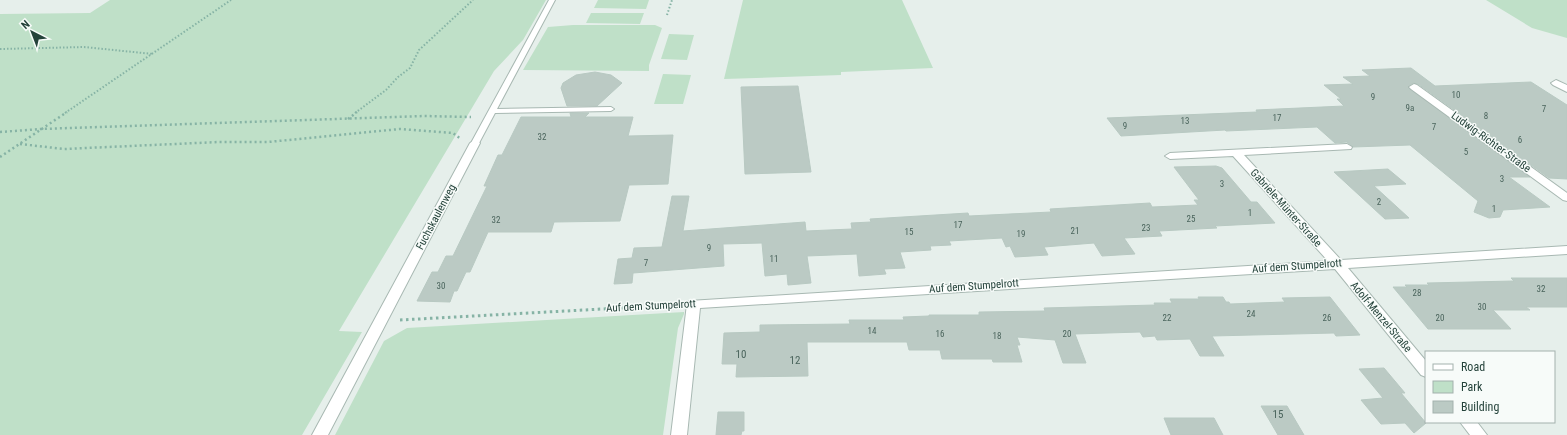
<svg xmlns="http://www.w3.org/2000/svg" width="1567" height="435" viewBox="0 0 1567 435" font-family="'Roboto Condensed',sans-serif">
<rect width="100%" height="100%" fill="#e6efeb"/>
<path fill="#bfe0c8" d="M110 0H546L523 40 494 71 339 331 362 332 302 435H0V14L90 13Z
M598 0H649L646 9 594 8Z
M743 0H902L933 68 841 72V75L724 79Z
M1486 0H1567V38L1532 28Z
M591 13H644L640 24 586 23Z
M573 25H655L662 28 649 65V71L523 70 548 27Z
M669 34 694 35 687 60 661 59Z
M663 74 691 75 683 104H654Z
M684 312V314L678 328 663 435H335L384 341 407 328Z"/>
<path fill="#bbcac4" stroke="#b8c9c2" d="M1411 68 1435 86 1531 82 1567 105V179L1549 178 1418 84 1413 83 1408 87 1530 177H1509L1550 207 1503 210 1500 217 1489 218 1474 212 1478 201 1410 145 1353 147 1347 142 1335 143 1317 127 1226 131 1225 130 1121 136 1107 118 1257 112 1256 110 1344 106 1337 99H1341L1324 85 1353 84 1343 77 1370 76 1362 70Z
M595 72 611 75 622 83 597 106H567L561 88 563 83 576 75Z
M798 86 811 172 745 174 741 87Z
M570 113H589L585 117H633L628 136 673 135 668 184 629 185 620 221 554 222 551 232H488L470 272H466L457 291H454L450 302 417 301 432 272H438L446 256H453L487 186H484L498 155H502L521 117H571Z
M1216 166 1222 168 1251 202H1257L1275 223 1215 226 1217 228 1159 231 1162 236 1124 238 1135 254 1102 256 1094 243 1044 247 1048 255 1015 257 1010 246 1006 247 1002 238 949 241 951 245 930 246 931 250 900 252 905 268 884 269 886 274 859 276 857 254 807 256 811 283 788 285 787 274 765 276 762 243 723 244 724 266 633 273 632 283 614 284 618 259 632 258 634 248 662 247 672 196H689L683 231 805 222 806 231 852 229 851 223 871 222 870 219 968 213 969 216 1051 212 1050 209 1150 203 1152 207 1198 205 1194 200H1199L1174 167Z
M1388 169 1406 184 1374 186 1409 218 1385 219 1334 172Z
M1511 278H1567V307H1526L1530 310H1493L1511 329H1428L1393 287H1407L1405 285H1429L1427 283 1514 281Z
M1198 297H1223L1226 302H1229L1230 304 1285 302 1282 298 1330 297 1360 335 1336 336 1334 333 1212 336 1224 356H1200L1190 339 1157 340 1155 336 1143 337 1140 332 1075 334 1086 363H1063L1055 340 1017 337 1020 345H1017L1022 362H993L992 359H942L940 350H909L907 342H807L808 376 736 377 737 364H722L724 333 760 332V325L850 324 849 320H904L903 317 929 316V315H979V312L1045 311 1044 308 1155 305 1154 303H1172L1170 299H1199Z
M1384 368 1405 393H1401L1426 423 1414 433 1405 423 1381 424 1361 400 1383 398 1359 369Z
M1261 406H1287L1304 435H1278Z
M718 412H744V431H742L741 435H716Z
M1164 418H1214L1223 435H1171Z"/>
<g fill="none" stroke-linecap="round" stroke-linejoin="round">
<defs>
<path id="service" d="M549 0H555L497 109 611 107 614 109 611 111 495 113 478 145H472L471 143Z"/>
<path id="minor" d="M1556 80 1567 85V92L1553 85 1551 83Z
M1414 84 1417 85 1567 193V201L1563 200 1411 89 1409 87Z
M475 140 480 143 328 435H312L470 143Z
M1347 144 1352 147 1351 149 1244 155 1341 260 1567 246V254L1348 268 1426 361V377L1421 375 1335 269 700 308 687 435H671L687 304 689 301 1328 261 1233 156 1170 159 1165 156 1170 153Z
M1460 422H1477L1487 435H1470Z"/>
</defs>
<use href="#service" stroke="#a8b8b2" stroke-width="2"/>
<use href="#minor" stroke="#a8b8b2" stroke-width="2"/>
<path stroke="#86b3a5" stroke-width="2" stroke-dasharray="1.5 2" stroke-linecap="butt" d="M667 15 672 0
M0 49 84 47 153 54
M65 113 231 0
M355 113 386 90 398 77 410 68 419 50 473 0"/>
<path stroke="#86b3a5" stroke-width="2.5" stroke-dasharray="2 3" stroke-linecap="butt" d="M348 119 357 112
M0 132 41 129 424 116 471 117
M20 144 64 149 219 142H268L400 129 453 133 461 139
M0 157 67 112"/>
<path stroke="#86b3a5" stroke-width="3" stroke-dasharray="2.5 3.5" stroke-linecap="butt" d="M400 320 676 305"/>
<use href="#service" fill="#fff" fill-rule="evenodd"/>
<use href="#minor" fill="#fff" fill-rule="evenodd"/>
</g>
<g text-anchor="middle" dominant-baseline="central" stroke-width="3" stroke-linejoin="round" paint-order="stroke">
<g font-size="9" fill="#4a645c">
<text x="1456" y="95">10</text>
<text x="1373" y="97">9</text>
<text x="1410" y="108">9a</text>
<text x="1544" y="109">7</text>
<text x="1486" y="116">8</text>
<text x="1277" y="118">17</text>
<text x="1185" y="121">13</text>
<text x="1125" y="126">9</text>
<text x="1434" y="127">7</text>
<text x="542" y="137">32</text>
<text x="1520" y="140">6</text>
<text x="1466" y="152">5</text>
<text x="1502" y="179">3</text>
<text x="1222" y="184">3</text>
<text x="1379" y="202">2</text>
<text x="1494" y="209">1</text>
<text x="1250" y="213">1</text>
<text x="1191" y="219">25</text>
<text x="496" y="220">32</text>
<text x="958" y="225">17</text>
<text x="1146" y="228">23</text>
<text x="1075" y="231">21</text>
<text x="909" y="232">15</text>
<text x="1021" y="234">19</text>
<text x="709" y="248">9</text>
<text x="774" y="259">11</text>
<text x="646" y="263">7</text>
<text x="441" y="286">30</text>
<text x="1541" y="289">32</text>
<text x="1417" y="293">28</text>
<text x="1482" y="307">30</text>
<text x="1251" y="314">24</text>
<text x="1167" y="318">22</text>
<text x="1327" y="318">26</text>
<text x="1440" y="318">20</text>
<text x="872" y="331">14</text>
<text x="940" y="334">16</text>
<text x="1067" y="334">20</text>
<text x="997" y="336">18</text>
</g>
<g font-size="11" fill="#24423a" stroke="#f7fbf9">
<text transform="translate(1491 142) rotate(36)">Ludwig-Richter-Straße</text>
<text transform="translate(1286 208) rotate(48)">Gabriele-Münter-Straße</text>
<text transform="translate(436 217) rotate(-62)">Fuchskaulenweg</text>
<text transform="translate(1297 266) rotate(-4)">Auf dem Stumpelrott</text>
<text transform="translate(974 286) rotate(-4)">Auf dem Stumpelrott</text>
<text transform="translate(651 306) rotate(-3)">Auf dem Stumpelrott</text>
<text transform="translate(1381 317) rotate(50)">Adolf-Menzel-Straße</text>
</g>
<g font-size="11" fill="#4a645c">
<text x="741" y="354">10</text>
<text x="795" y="360">12</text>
<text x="1278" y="414">15</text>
</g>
</g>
<rect x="1425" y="351" width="130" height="72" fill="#f7fbf9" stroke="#a3b1ad"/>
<rect x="1433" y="364" width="20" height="6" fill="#ffffff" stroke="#a3b1ad"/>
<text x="1461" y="371" font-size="12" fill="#24423a">Road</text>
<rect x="1433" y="381" width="20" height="12" fill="#bfe0c8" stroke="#a3b1ad"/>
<text x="1461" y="391" font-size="12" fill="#24423a">Park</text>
<rect x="1433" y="401" width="20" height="12" fill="#bbcac4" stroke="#a3b1ad"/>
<text x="1461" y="411" font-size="12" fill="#24423a">Building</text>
<g transform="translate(32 32) rotate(318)" stroke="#f7fbf9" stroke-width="3" paint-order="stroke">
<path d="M0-3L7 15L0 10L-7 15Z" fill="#24423a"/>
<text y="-6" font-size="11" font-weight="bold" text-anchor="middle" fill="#24423a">N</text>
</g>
</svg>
